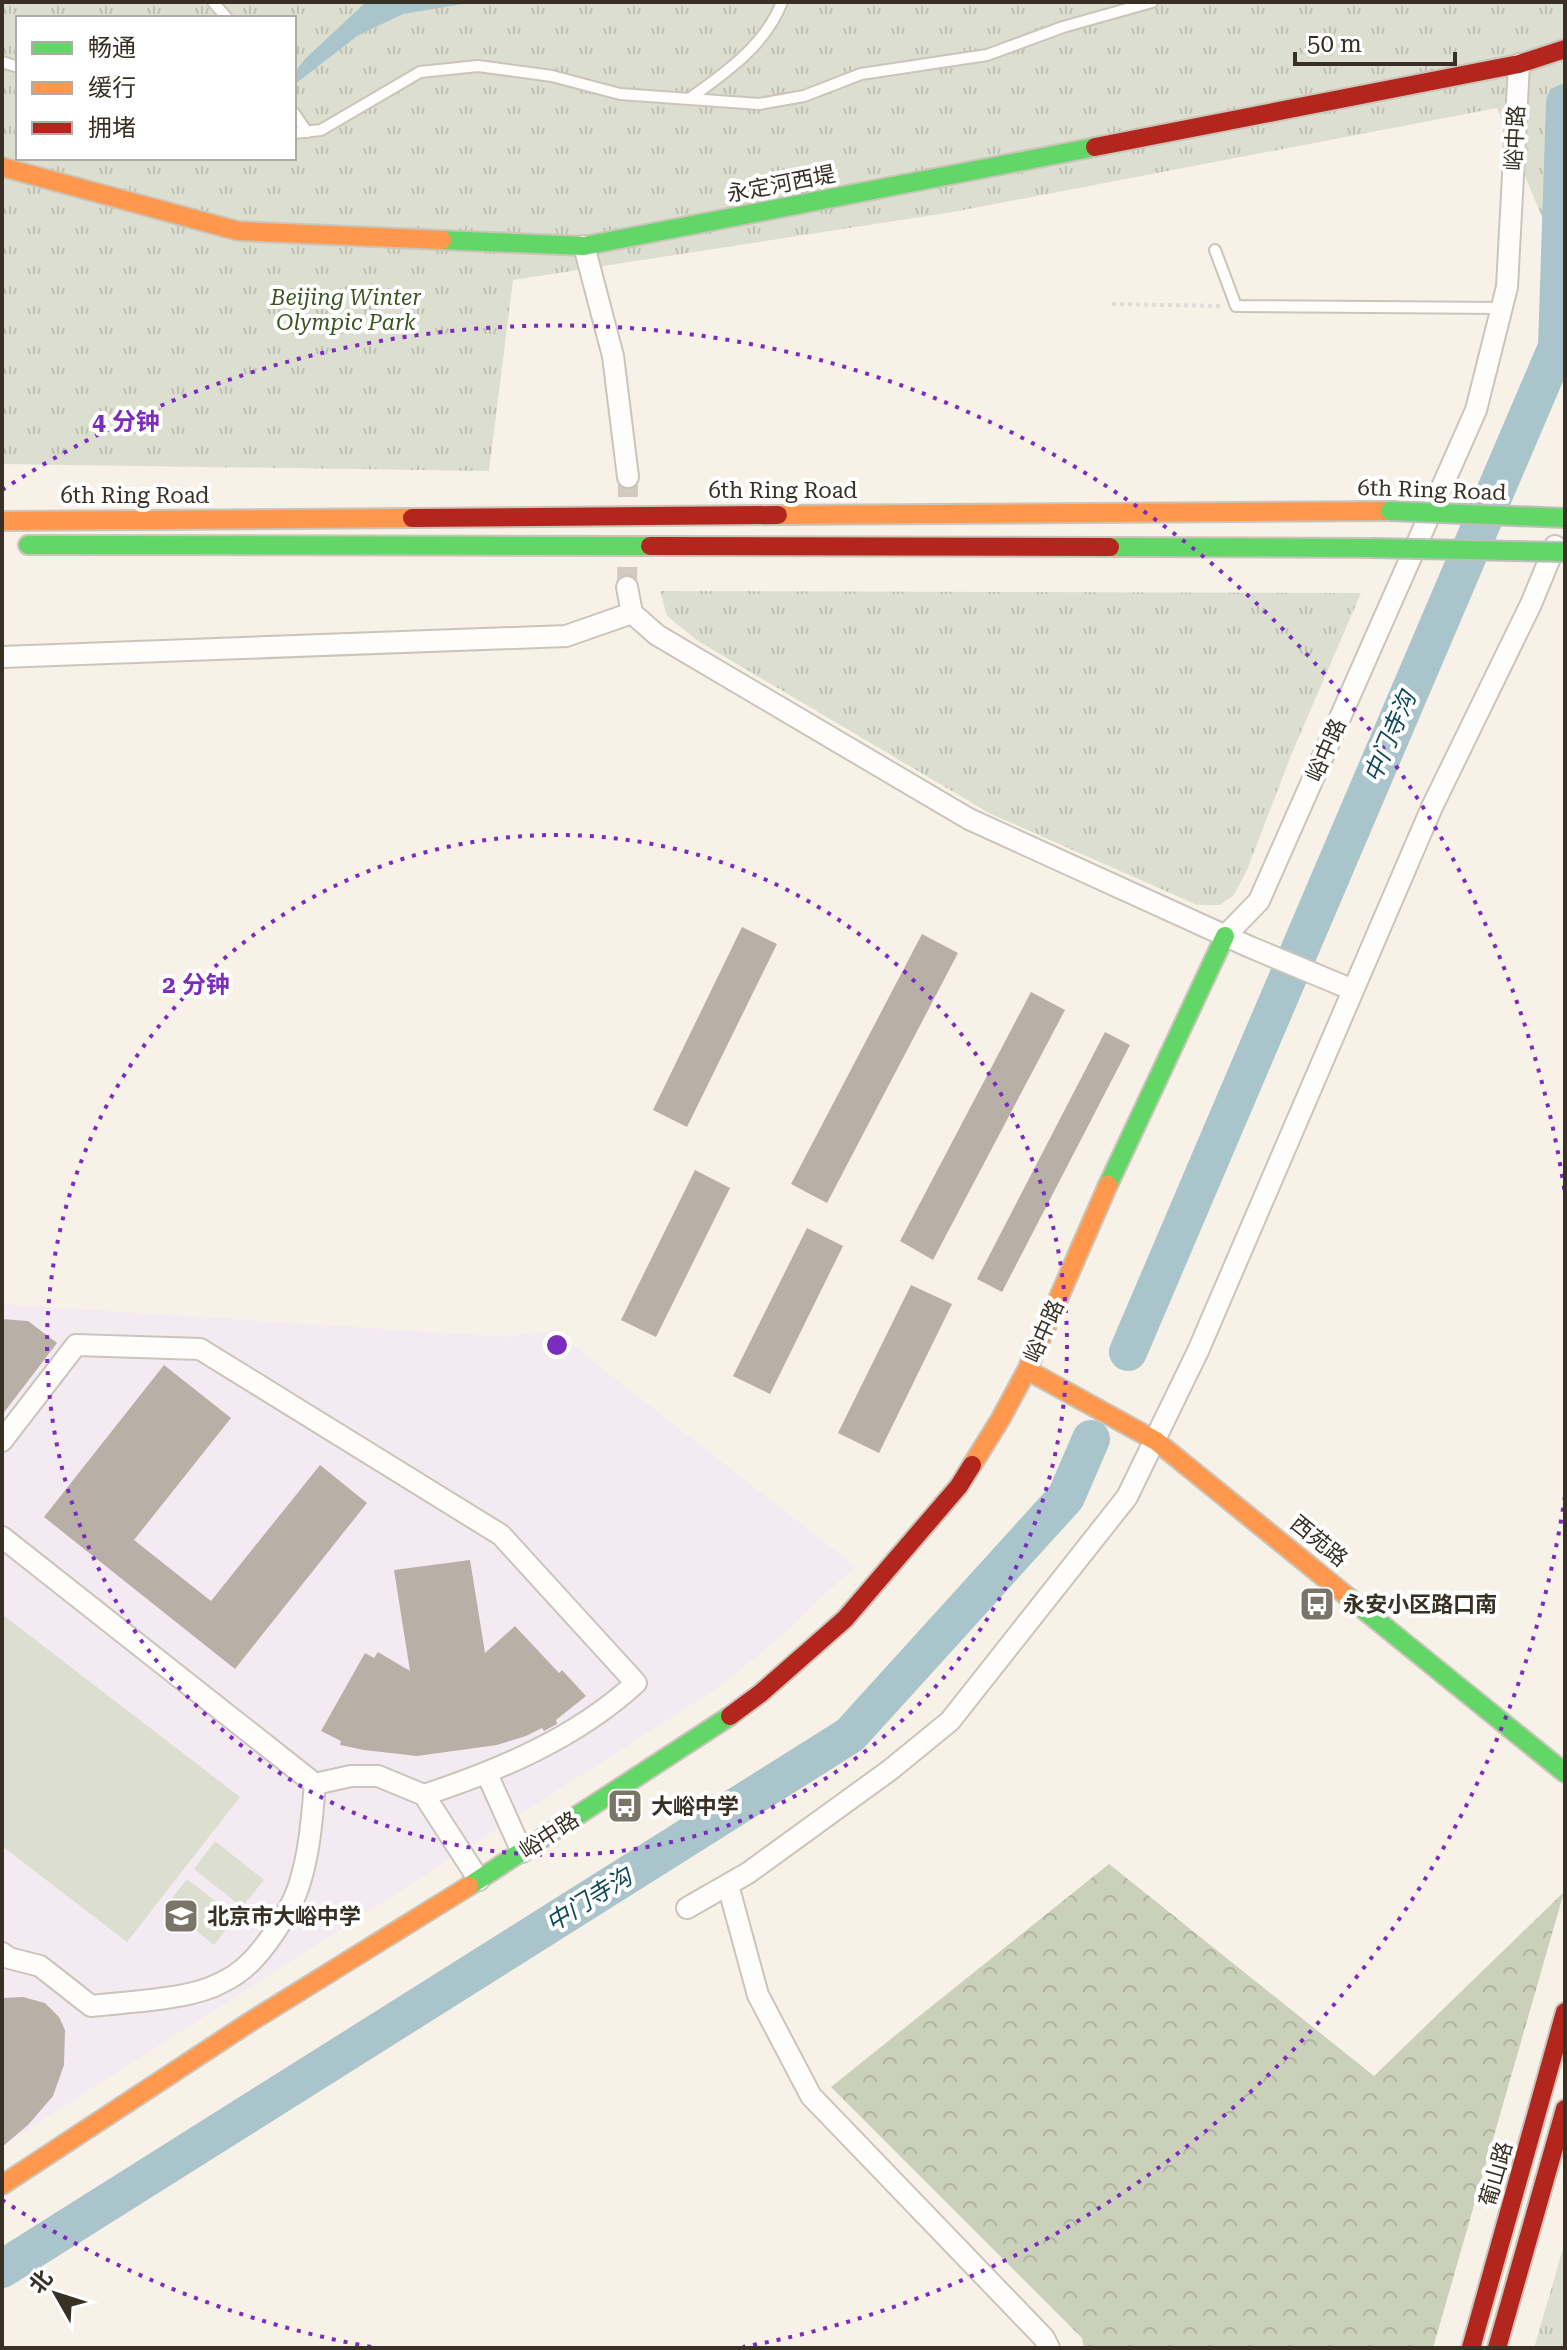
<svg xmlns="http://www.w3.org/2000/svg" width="1567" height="2350" viewBox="0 0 1567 2350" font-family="'Roboto Serif','Noto Sans SC',serif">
<defs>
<pattern id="forest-crowns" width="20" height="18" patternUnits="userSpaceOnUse" patternTransform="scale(2)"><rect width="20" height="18" fill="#cbd0ba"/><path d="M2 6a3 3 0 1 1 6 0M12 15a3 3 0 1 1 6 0" fill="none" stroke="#afb3a0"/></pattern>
<pattern id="park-tufts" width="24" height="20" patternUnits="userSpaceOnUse" patternTransform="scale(2)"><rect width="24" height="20" fill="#dcdfcf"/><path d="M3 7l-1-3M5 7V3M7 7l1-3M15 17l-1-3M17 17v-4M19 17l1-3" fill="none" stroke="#bec0b2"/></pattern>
</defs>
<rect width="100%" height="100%" fill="#f8f1e8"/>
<path fill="#f4eaf2" d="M2 1304 507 1337 553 1330 855 1566 778 1639 719 1687 2 2146Z"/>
<path fill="url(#forest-crowns)" d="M1109 1864 1374 2076 1564 1892 1433 2348H1084L1082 2338 831 2087Z"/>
<path fill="url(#park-tufts)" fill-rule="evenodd" d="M2 2H1565V273L1497 108 953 212 513 280 489 471 2 464ZM18 18H294V158H18Z
M660 591 1361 593 1292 753 1247 870 1234 895 1220 905H1197L989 813 698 641 667 616Z
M1564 2245 1565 2348H1534Z"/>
<path fill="#dcdfcf" d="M3 1615 240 1797 127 1942 2 1846Z
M215 1841 264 1880 242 1907 194 1869Z
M187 1879 236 1917 214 1945 166 1906Z"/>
<path fill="#a9c4ca" d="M366 2H475L403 14 357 36 294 85V73L305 59Z"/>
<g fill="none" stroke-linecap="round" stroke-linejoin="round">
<path stroke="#a9c4ca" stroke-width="38" d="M1128 1352 1557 347 1565 103
M2 2269 850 1735 1066 1497 1091 1439"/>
</g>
<path fill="#b8b0a7" d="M742 927 777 944 687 1127 653 1110Z
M922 934 958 953 827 1203 791 1184Z
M1031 992 1065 1010 933 1260 900 1241Z
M1105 1032 1130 1045 1002 1292 977 1279Z
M695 1170 730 1188 656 1337 621 1320Z
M807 1228 843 1246 770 1394 733 1376Z
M911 1285 952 1304 879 1453 838 1433Z
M2 1319 28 1321 57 1343 2 1415Z
M164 1365 231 1418 134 1540 211 1601 320 1465 367 1503 235 1669 44 1517Z
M470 1560 485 1653 515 1626 559 1673 562 1670 586 1696 556 1720 557 1724 544 1731 542 1728 526 1736 497 1745 417 1756 364 1750 340 1745 341 1741 321 1731 365 1653 374 1658 378 1652 410 1671 394 1570Z
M23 1997 45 2003 59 2017 65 2030 64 2065 53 2096 28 2125 2 2147V1998Z"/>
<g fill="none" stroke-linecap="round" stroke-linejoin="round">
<path stroke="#d2cac1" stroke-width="20" stroke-dasharray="20 10" stroke-linecap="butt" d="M627 587 628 477"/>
<defs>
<path id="lane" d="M213 2 227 18
M2 62 18 67
M689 99C725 73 765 46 782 2
M294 113 307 132
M294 133 321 130 420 72 478 66 552 76 620 94 759 104 804 96 861 74 987 55 1063 27 1152 2
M1215 250 1236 306 1502 308"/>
<path id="street" d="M584 246 613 356 628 477
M627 587 632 613 657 635 969 819 1250 947 1353 990
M2 657 566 636 632 613
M1225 936 1259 901 1476 410 1507 287 1519 64
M2 1441 76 1345 200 1349 501 1535 636 1683C576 1738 500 1770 424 1795
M2 1537 315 1784 351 1776H378L424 1795 479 1880
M487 1774 522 1852
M728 1885 758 1995 811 2096 1044 2338 1049 2348
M687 1908 748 1873 890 1770 950 1721 1127 1497 1198 1351 1432 807 1531 604 1555 546
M2 1953 9 1958 40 1966 91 2006C126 2002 180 2000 212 1987 221 1983 232 1978 239 1972 262 1956 293 1908 300 1882 310 1850 312 1817 315 1784"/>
<path id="fast" d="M442 240 584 246 1095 147
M28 545 650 546
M1110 547 1372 548
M1108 1185 1225 936
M1348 1597 1565 1773
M469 1886 730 1716"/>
<path id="slow" d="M2 167 238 231 442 240
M778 515 1390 511
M2 521 412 518
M1027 1370 1156 1441 1348 1597
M972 1465 1000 1420 1027 1370 1108 1185
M2 2185 250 2022 469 1886"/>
<path id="jam" d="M1095 147 1519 64 1565 49
M412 518 778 515
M650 546 1110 547
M730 1716 761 1693 845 1619 959 1486 972 1465
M1471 2348 1565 2012
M1497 2348 1565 2109"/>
</defs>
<use href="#lane" stroke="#cbc4ba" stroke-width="14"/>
<use href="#street" stroke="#cbc4ba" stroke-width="24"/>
<use href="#fast" stroke="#cbc4ba" stroke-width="22"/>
<use href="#slow" stroke="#cbc4ba" stroke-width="22"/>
<use href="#jam" stroke="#cbc4ba" stroke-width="22"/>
<path stroke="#dfddda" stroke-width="4" stroke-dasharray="4 4" stroke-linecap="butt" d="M1112 304 1221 306"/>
<use href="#lane" stroke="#fefdfc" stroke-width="10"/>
<use href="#street" stroke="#fefdfc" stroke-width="20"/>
<use href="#fast" stroke="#63d668" stroke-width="18"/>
<use href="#slow" stroke="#ff974d" stroke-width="18"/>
<use href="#jam" stroke="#b3261e" stroke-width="18"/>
<defs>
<path id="fast-bridge" d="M1390 511 1565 518
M1372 548 1565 552"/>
</defs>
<use href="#fast-bridge" stroke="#bdbebe" stroke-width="22" stroke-linecap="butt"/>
<use href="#fast-bridge" stroke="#63d668" stroke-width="18"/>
</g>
<g fill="none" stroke="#7b2cbf" stroke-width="4" stroke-dasharray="4 8">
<circle cx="557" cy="1345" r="510"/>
<path d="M1565 1496A1019 1019 0 0 1 743 2347M371 2347A1019 1019 0 0 1 2 2200M2 490A1019 1019 0 0 1 1565 1194"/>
</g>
<defs>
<symbol id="bus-square" viewBox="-11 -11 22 22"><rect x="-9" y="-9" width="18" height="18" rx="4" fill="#7b7469" stroke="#fff"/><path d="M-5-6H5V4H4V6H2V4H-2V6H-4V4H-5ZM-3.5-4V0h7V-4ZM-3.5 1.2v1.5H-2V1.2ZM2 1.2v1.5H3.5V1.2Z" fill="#fff"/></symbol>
<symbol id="school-square" viewBox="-11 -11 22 22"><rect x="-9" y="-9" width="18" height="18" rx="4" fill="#7b7469" stroke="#fff"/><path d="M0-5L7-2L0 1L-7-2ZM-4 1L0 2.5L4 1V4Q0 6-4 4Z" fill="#fff"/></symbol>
</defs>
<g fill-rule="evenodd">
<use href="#bus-square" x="1297" y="1584" width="40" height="40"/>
<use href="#bus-square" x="605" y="1786" width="40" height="40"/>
<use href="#school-square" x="161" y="1896" width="40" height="40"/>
</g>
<g text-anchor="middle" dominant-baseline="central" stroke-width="8" stroke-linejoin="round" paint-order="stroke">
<g font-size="22" fill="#383025" stroke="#fff">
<text transform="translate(1515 138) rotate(-87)">峪中路</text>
<text transform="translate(781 184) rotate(-11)">永定河西堤</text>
<text x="783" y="490">6th Ring Road</text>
<text transform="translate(1432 490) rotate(2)">6th Ring Road</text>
<text x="135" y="495">6th Ring Road</text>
<text transform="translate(1326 750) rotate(-66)">峪中路</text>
<text transform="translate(1044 1331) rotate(-66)">峪中路</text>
<text transform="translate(1319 1541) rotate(39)">西苑路</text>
<text transform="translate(549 1835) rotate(-33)">峪中路</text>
<text transform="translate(1496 2174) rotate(-74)">葡山路</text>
</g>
<g font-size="22" font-style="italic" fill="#3d5221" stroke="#fff">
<text x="346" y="297">Beijing Winter<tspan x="346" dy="25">Olympic Park</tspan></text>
</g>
<g font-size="22" font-weight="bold" fill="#383025" stroke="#fff" text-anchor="start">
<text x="1343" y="1604">永安小区路口南</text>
<text x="651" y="1806">大峪中学</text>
<text x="207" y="1916">北京市大峪中学</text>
</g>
<g font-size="24" font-style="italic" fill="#0e4a59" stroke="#fff">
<text transform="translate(1390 737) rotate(-67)">中门寺沟</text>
<text transform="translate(589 1900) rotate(-32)">中门寺沟</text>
</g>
</g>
<circle cx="557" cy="1345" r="12" fill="#7b2cbf" stroke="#fff" stroke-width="4"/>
<g font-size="24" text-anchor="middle" font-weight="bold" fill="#7b2cbf" stroke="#fff" stroke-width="8" stroke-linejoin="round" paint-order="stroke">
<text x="126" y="430">4 分钟</text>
<text x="196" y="993">2 分钟</text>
</g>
<rect width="1567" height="2350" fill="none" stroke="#383025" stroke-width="8"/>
<rect x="16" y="16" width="280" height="144" fill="#ffffff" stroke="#afaca8" stroke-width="2"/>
<rect x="32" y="42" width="40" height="12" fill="#63d668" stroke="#afaca8" stroke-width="2"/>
<text x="88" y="56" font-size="24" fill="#383025">畅通</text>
<rect x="32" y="82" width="40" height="12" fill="#ff974d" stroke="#afaca8" stroke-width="2"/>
<text x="88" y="96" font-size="24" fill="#383025">缓行</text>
<rect x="32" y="122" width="40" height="12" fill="#b3261e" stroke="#afaca8" stroke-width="2"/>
<text x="88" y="136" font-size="24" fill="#383025">拥堵</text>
<g transform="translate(56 2294) rotate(309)" stroke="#ffffff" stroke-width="6" paint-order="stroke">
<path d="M0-6L14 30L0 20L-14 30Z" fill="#383025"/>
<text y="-12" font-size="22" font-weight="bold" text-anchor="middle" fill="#383025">北</text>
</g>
<path d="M1295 52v12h160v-12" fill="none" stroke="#383025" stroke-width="4"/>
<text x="1307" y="52" font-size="24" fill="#383025" stroke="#ffffff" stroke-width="6" paint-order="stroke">50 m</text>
</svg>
